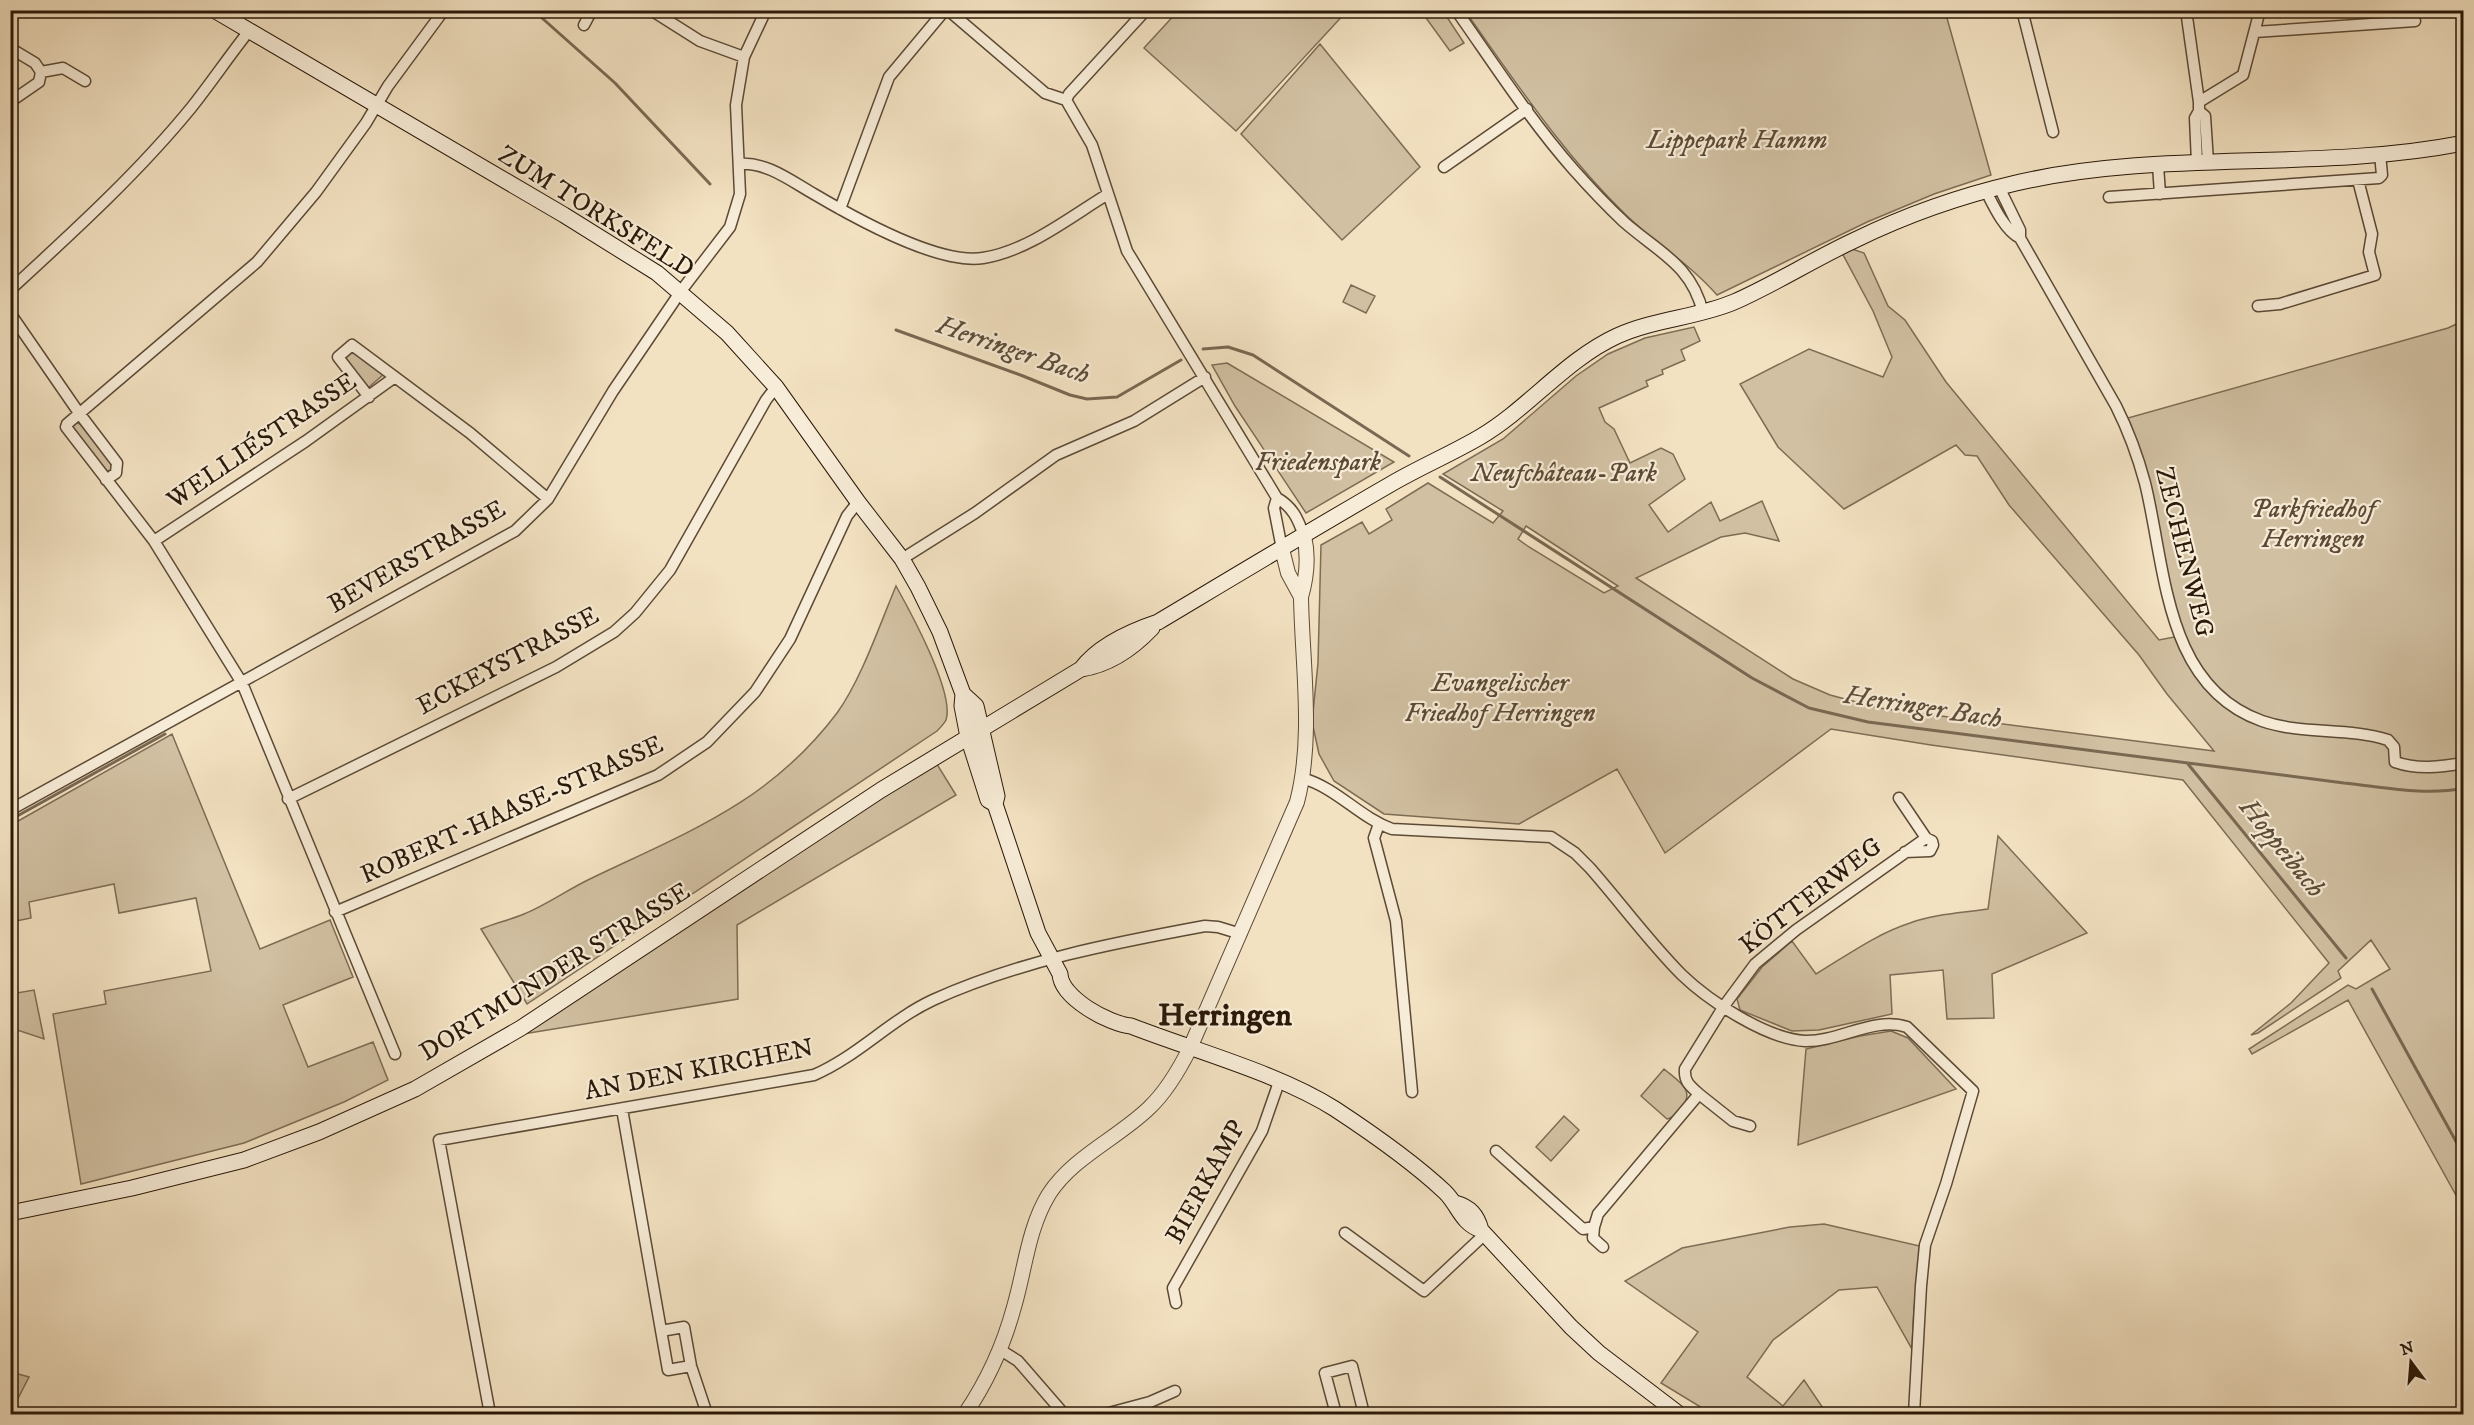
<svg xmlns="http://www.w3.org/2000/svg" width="2474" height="1425" viewBox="0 0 2474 1425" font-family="'IM FELL DW Pica',serif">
<rect width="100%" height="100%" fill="#f3e2c2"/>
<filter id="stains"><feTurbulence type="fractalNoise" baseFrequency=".00333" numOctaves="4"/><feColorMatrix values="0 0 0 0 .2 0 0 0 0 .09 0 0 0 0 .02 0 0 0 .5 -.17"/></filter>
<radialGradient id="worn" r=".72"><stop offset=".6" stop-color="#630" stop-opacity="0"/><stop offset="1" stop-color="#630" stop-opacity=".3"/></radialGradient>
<path fill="#d1c0a2" stroke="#7e6c55" stroke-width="1.5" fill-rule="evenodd" d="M1178 11V10L1347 11 1236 131 1144 48Z
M1421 11H1443L1464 43 1450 51Z
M1465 11H1945L1991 175 1934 194 1867 222 1717 295C1690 264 1655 243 1625 214 1563 154 1515 81 1465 11Z
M1320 44 1420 167 1342 240 1241 134Z
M1849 248 1864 253 1888 306 1905 320 1946 382 2159 640 2174 637 2198 665 2181 627 2128 418 2448 328 2463 321V1208L2348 1000 2252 1054 2249 1049 2348 985 2356 989 2390 969 2371 940 2338 971 2341 978 2258 1033 2251 1035 2291 1003 2329 963 2183 780 1931 745 1831 729 1665 853 1617 769 1519 824 1384 814 1334 781 1319 754 1312 722 1318 663 1321 545 1362 522 1369 534 1392 520 1386 509 1428 483 1493 523 1503 511 1443 474 1503 439 1576 376 1608 354 1645 338 1694 327 1700 341 1681 350 1685 360 1662 370 1663 374 1646 381 1648 386 1599 408 1605 422 1614 429 1630 463 1661 448 1673 454 1685 479 1649 505 1668 532 1711 502 1720 521 1762 501 1779 541 1745 533 1721 537 1636 578 1793 679 1830 695 1879 708 2214 751 2167 694 2139 655 2009 505 1977 456 1965 455 1956 445 1844 509 1778 447 1740 384 1809 349 1883 377 1892 357 1873 311 1841 251ZM1526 526 1618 586 1604 593 1529 547 1518 539Z
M1351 285 1375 296 1366 313 1343 302Z
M354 351 384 374 369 387H367L345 358Z
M1227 363 1394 462 1306 513 1235 406 1212 365Z
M75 422 80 424 113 464 111 470 107 471 72 430V426Z
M896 586C910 611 955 693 946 720 944 724 940 728 937 731L527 1004 481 929C495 923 510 920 524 914 545 906 570 888 592 878 688 832 770 802 837 713 861 680 880 624 896 586Z
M172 734 260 949 330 920 353 977 283 1005 308 1067 373 1042 388 1080 344 1102 244 1143 81 1184 53 1014 106 1004 104 991 211 971 196 898 119 913 114 884 29 902 31 918 11 922V825Z
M935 761 956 795 737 925 738 999 523 1034Z
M1998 836 2087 933 1992 974 1994 1018 1947 1019 1943 970 1890 975 1892 1014 1819 1030 1792 1031 1740 1010 1737 999 1762 967 1792 941 1816 974C1846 956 1876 934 1910 923 1935 914 1962 913 1988 909Z
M11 954 17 993 34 990 44 1039 11 1028Z
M1891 1031 1908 1038 1956 1089 1798 1145 1806 1049 1860 1036Z
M1664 1069C1677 1080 1696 1090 1682 1107 1677 1112 1674 1118 1667 1119L1641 1096Z
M1564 1116 1579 1130 1551 1161 1536 1147Z
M1824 1224 1924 1247 1914 1308 1912 1349 1877 1287 1839 1290 1773 1340 1747 1377 1783 1406 1804 1380 1827 1414H1712L1661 1383 1698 1332 1625 1281 1682 1248 1790 1227Z
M11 1372 29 1377 11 1412 10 1372Z"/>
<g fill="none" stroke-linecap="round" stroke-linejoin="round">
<path stroke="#7a6852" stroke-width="3" d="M533 10 615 83 710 184
M896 330 1023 376 1070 395 1087 399 1117 397 1181 360
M1203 349 1228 347 1253 355 1409 456
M1440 477 1752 678 1809 708 1868 722 2344 783C2384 787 2425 796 2464 788
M2188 764 2346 958
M10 820 165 734
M2372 989 2464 1156"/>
<defs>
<path id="minor" d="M651 10 700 41 744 57
M948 10 1045 93 1066 100
M1456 10C1494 64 1530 120 1573 169 1589 187 1607 206 1624 222 1658 252 1692 265 1703 313
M2022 10 2053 132
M2186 10 2199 102V111L2195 118 2197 162
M584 25 592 10
M2255 32 2415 21
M10 48 35 63 41 72 39 82 10 102
M41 72 63 68 85 81
M1066 100 1092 145 1127 251 1277 498C1293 507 1298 519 1304 536
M1066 100 1069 94 1146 10
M2199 102 2243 75 2260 10
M2199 111 2205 116 2208 162
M740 164C767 162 791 181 814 194 853 217 938 265 983 258 1028 251 1070 217 1108 194
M2158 165 2160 194
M1444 167 1527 109
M1999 187 2020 230V238L2116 406C2128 430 2138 457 2145 483 2166 568 2164 686 2262 721 2302 735 2348 727 2388 740L2394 747 2395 762C2418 770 2440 767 2464 763
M1986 191C1993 205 2005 231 2020 238
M2109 197 2379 178 2382 175 2380 154
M840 209 889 77 945 10
M10 290C73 232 137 174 191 108 211 83 229 56 249 31
M2258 306 2280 304 2375 275 2369 252 2372 234 2358 180
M10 313 79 413 117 463 116 473 106 480
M369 397 338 357 352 345 470 433 548 499
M1277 498 1274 508 1282 549
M154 541 306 441 395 377
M902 559 975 513 1056 455 1134 421 1205 377
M1302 778C1337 788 1359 817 1392 829L1551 837 1575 853 1590 868C1620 902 1650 943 1682 975 1709 1001 1767 1039 1805 1041 1839 1042 1874 1016 1907 1027L1973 1091 1946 1184 1925 1245 1921 1286 1914 1414
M288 799 556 667 614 632 635 613 670 570 766 400 776 387
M10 810 515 531 548 499 613 391 681 291 730 227 740 194 736 105 744 57 766 10
M1379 824 1374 838 1396 921 1412 1092
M1905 852 1930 851 1933 845 1932 841 1926 838
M335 912 658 775 707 742 755 692 790 639 847 516 858 502
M395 1054 242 683 154 541 66 427 67 424 257 262 316 192 366 123 388 86 444 10
M1699 1094 1733 1121 1750 1126
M622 1109 668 1370 691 1366
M1496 1151 1583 1229 1594 1227 1598 1214 1699 1094C1690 1086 1684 1082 1685 1069L1724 1006 1755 964 1796 930 1926 838 1899 798
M1594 1227 1593 1238 1603 1247
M1345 1233 1424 1291 1485 1234
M1176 1303 1173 1288 1262 1131 1279 1082
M661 1331 684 1327 691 1366 707 1414
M999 1349 1018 1361 1064 1414
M490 1414 439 1140 814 1075C858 1056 890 1020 933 1000 1019 961 1113 943 1205 926L1218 927 1241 934
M1105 1414 1150 1402 1175 1391
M1336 1414 1325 1373 1352 1366 1364 1414"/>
<path id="tertiary" d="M1282 549 1288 573 1301 597
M965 1414C986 1383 1004 1344 1014 1307 1025 1270 1028 1228 1049 1194 1073 1157 1118 1138 1149 1108 1167 1091 1179 1070 1190 1048L1297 802C1314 737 1302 663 1301 597 1307 576 1309 557 1304 536"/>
<path id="secondary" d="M214 10 564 215 657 273 727 333 776 387 858 502 902 559 918 587 940 632 963 694 962 706 968 737 988 800 995 804
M1081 669C1108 665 1133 648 1152 628
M963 694 976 706 997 796 995 804 1038 933 1060 974C1061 998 1109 1024 1131 1026 1195 1051 1278 1073 1335 1109 1373 1134 1412 1161 1445 1192 1459 1206 1461 1223 1481 1230
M1455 1203C1470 1207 1477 1215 1481 1230L1571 1327 1599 1353 1679 1414
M10 1213 132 1188 244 1160 319 1132 415 1089 521 1028 881 790 1081 669C1098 646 1131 631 1158 622 1235 576 1313 529 1391 484 1420 467 1451 454 1480 437 1529 408 1565 360 1617 336 1654 319 1696 318 1734 302 1775 284 1814 259 1855 240 1906 215 1960 196 2016 183 2163 149 2316 172 2464 143"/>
</defs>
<use href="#minor" stroke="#5c4a36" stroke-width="13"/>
<use href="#tertiary" stroke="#5c4a36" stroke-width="16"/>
<use href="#secondary" stroke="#2a1808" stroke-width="17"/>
<use href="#minor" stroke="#f7ecd7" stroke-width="10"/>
<use href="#tertiary" stroke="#f7ecd7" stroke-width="14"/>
<use href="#secondary" stroke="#f7ecd7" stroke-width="15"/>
</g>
<g text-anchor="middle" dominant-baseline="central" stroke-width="4.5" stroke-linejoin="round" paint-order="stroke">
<g font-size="26" font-style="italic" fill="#5c4a36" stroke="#f7ecd7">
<text x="1737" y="140">Lippepark Hamm</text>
<text x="1318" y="462">Friedenspark</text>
<text x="1564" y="473">Neufchâteau-Park</text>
<text x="2313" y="509">Parkfriedhof<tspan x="2313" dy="30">Herringen</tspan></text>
<text x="1500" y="683">Evangelischer<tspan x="1500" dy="30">Friedhof Herringen</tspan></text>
</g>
<g font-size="26" fill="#2a1808" stroke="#f7ecd7">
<text transform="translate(596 212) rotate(32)">ZUM TORKSFELD</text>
<text transform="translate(262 441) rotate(-34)">WELLIÉSTRASSE</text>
<text transform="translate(2184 552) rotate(76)">ZECHENWEG</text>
<text transform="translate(417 557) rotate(-30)">BEVERSTRASSE</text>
<text transform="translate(508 661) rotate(-28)">ECKEYSTRASSE</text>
<text transform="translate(512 810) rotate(-24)">ROBERT-HAASE-STRASSE</text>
<text transform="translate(1811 896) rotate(-38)">KÖTTERWEG</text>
<text transform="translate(555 972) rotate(-32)">DORTMUNDER STRASSE</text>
<text transform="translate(699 1070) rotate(-11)">AN DEN KIRCHEN</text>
<text transform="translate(1206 1182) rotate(-61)">BIERKAMP</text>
</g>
<g font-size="27" font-style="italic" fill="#5f4d39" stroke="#f7ecd7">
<text transform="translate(1013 350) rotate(19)">Herringer Bach</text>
<text transform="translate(1923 707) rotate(9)">Herringer Bach</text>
<text transform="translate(2282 848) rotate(51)">Hoppeibach</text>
</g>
<g font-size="32" font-weight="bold" fill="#2a1808" stroke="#f7ecd7">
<text x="1225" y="1016">Herringen</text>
</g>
</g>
<rect width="2474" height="1425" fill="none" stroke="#f3e2c2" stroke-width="36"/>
<rect x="12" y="12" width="2450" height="1401" fill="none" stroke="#2a1808" stroke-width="3"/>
<rect x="18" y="18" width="2438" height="1389" fill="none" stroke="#2a1808" stroke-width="1.5"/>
<g transform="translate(2411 1362) rotate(344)" stroke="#f7ecd7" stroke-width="4.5" paint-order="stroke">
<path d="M0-4.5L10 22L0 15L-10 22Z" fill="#2a1808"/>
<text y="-9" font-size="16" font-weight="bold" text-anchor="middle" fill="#2a1808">N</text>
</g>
<rect width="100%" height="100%" filter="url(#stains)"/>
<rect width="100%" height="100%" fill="url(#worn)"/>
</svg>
